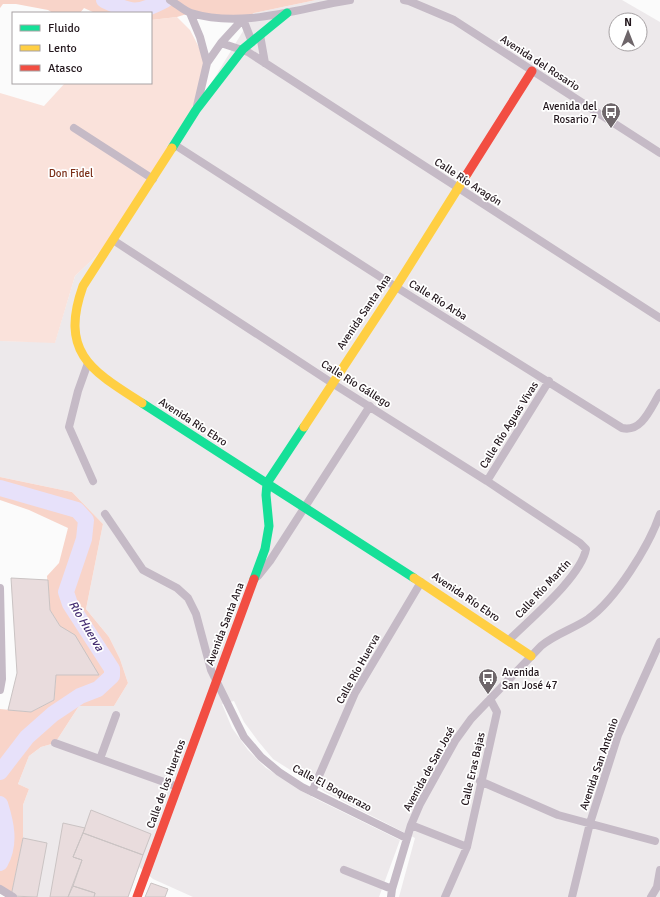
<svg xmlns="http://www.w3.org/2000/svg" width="660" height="897" viewBox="0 0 660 897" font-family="Signika,sans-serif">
<rect width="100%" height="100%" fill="#fbfbfb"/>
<path fill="#ede9eb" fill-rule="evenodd" d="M316 0H622L660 22V897H399L415 838 325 792 273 759 258 741 244 722 234 701 222 704 232 728 248 750 266 768 314 798 400 840 379 897H193L153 879 139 867 128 897H37L46 843 23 838V805L29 789 18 784 29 756 41 747 55 743 79 706H114L128 683 120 659 109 637 86 609 103 524 72 492 0 477V341L55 342 75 276 113 240 153 179 254 13ZM616 20H640V44H616Z"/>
<path fill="#fae2db" d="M177 17 190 30 207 63 196 110 113 240 75 276 55 343 0 341V93L44 106 65 83H151V20Z"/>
<path fill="#f8d4c9" d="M0 0H316L254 13 243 19 190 13 177 17 151 20V13H95L84 8 80 13H53L48 10 16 4H3L0 8Z
M0 477 72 492 103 524 86 609 109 637 120 659 128 683 114 706H79L55 743 41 747 29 756 18 784 29 789 23 805V838L11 896 0 889V709L31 712 54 700 56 675H99L60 626 50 610 47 576 59 563 68 528 29 510 0 500Z"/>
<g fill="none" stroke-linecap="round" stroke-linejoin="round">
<path stroke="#e7e1fa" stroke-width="16" d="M104 0C132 13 136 15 165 0
M0 488 77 510 86 520 84 539 66 592 70 604 112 669V676L98 689 80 696 53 714 27 737 0 772
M0 804C6 823 11 844 0 863"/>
</g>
<path fill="#e9dcdd" stroke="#cac3c3" d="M11 578 48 580 50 610 60 626 75 635 99 675H56L54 700 31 712 8 710 17 673Z
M91 810 151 834 143 855 83 833Z
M63 823 85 828 73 857 82 860 68 897H50Z
M83 833 143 855 128 897H94L95 893 73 886 82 860 73 857Z
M23 838 47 843 37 897 11 896Z
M151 883 168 889 165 897H145Z
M73 886 95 893 94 897H68Z"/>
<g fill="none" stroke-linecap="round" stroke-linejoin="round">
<path stroke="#c5bac6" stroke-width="8" d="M170 0C177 4 184 11 191 13 243 29 299 8 350 0
M404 0 409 1 454 20 660 153
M190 13 200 37 207 63 197 106
M243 19 252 42
M260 35 265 63
M221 43 248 52 660 318
M207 63 221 43 243 19
M74 128 153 179
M175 145 396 287 622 428C642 433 651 407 660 393
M113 240 332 383 487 481 580 543 586 549C581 577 530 619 509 640
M88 363 78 391 69 427 93 481
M487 481 549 381
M105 514 143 570 177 588 188 598 196 614 211 670 238 725 244 737 261 757 279 772 302 787 406 838
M258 576 270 561 370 406
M0 588 2 679 0 690
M55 743 178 787
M100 759 116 715
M480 781 558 815 655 841
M312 792 355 693 421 582
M411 825 467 847
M344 870 392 889
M0 889 13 897
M391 897 392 889 411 825 420 804 455 741 471 719 541 646C555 634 573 629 588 619 616 599 649 546 660 514
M445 897 467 847 497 712 490 699
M572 897 590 823 618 735 660 642
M651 897 657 887 660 870"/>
<path stroke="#16e098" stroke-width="9" d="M172 148 196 110 243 49 287 13
M142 403 414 578
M254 579 265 549 269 526 266 495 267 483 304 427"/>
<path stroke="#ffcf43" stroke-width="9" d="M142 403C92 371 59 353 83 286L172 148
M304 427 396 287 467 174
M414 578 531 656"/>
<path stroke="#f24e42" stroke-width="9" d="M467 174 532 71
M137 897 254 579"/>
</g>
<defs>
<symbol id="bus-pin" viewBox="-11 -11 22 30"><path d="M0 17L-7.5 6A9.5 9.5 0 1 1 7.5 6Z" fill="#6e666a" stroke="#fff"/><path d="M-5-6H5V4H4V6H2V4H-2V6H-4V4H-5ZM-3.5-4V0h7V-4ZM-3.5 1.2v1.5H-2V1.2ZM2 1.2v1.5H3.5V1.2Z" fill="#fff"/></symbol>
</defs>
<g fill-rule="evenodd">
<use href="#bus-pin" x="600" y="101" width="22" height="30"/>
<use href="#bus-pin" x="477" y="667" width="22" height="30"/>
</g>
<g text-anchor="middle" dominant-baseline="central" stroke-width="3.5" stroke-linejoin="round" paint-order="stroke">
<g font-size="11" fill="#22161c" stroke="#fff">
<text transform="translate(540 63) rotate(33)">Avenida del Rosario</text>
<text transform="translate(468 182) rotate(33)">Calle Río Aragón</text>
<text transform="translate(438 300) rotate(32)">Calle Río Arba</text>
<text transform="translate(364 312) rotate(-56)">Avenida Santa Ana</text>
<text transform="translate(356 384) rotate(32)">Calle Río Gállego</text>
<text transform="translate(193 422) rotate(33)">Avenida Río Ebro</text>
<text transform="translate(509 425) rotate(-58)">Calle Río Aguas Vivas</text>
<text transform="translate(543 589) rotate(-47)">Calle Río Martín</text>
<text transform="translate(466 597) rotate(34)">Avenida Río Ebro</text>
<text transform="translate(225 624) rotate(-69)">Avenida Santa Ana</text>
<text transform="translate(358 669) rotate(-61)">Calle Río Huerva</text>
<text transform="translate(599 764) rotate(-71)">Avenida San Antonio</text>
<text transform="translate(429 769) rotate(-61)">Avenida de San José</text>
<text transform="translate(473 769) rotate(-77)">Calle Eras Bajas</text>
<text transform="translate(166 784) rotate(-70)">Calle de los Huertos</text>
<text transform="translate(332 788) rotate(28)">Calle El Boquerazo</text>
</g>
<g font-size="11" fill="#22161c" stroke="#fff" text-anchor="end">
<text x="597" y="106">Avenida del<tspan x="597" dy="13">Rosario 7</tspan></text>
<text x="502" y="672" text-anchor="start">Avenida<tspan x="502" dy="13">San José 47</tspan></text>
</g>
<g font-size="11" fill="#7b2f18" stroke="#fff">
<text x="71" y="173">Don Fidel</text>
</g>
<g font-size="12" font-style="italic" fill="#452e72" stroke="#fff">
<text transform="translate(86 626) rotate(59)">Río Huerva</text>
</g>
</g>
<rect x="12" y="12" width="140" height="72" fill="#ffffff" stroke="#a7a2a4"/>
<rect x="20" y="25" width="20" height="6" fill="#16e098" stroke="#a7a2a4"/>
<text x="48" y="32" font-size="12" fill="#22161c">Fluido</text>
<rect x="20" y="45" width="20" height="6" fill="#ffcf43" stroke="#a7a2a4"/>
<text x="48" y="52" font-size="12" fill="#22161c">Lento</text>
<rect x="20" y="65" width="20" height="6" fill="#f24e42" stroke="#a7a2a4"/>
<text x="48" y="72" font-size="12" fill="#22161c">Atasco</text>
<g transform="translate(628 32)"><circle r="19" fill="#ffffff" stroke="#a7a2a4"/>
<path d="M0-3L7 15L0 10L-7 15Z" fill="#6e666a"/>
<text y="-6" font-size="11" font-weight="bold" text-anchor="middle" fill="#22161c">N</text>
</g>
</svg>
